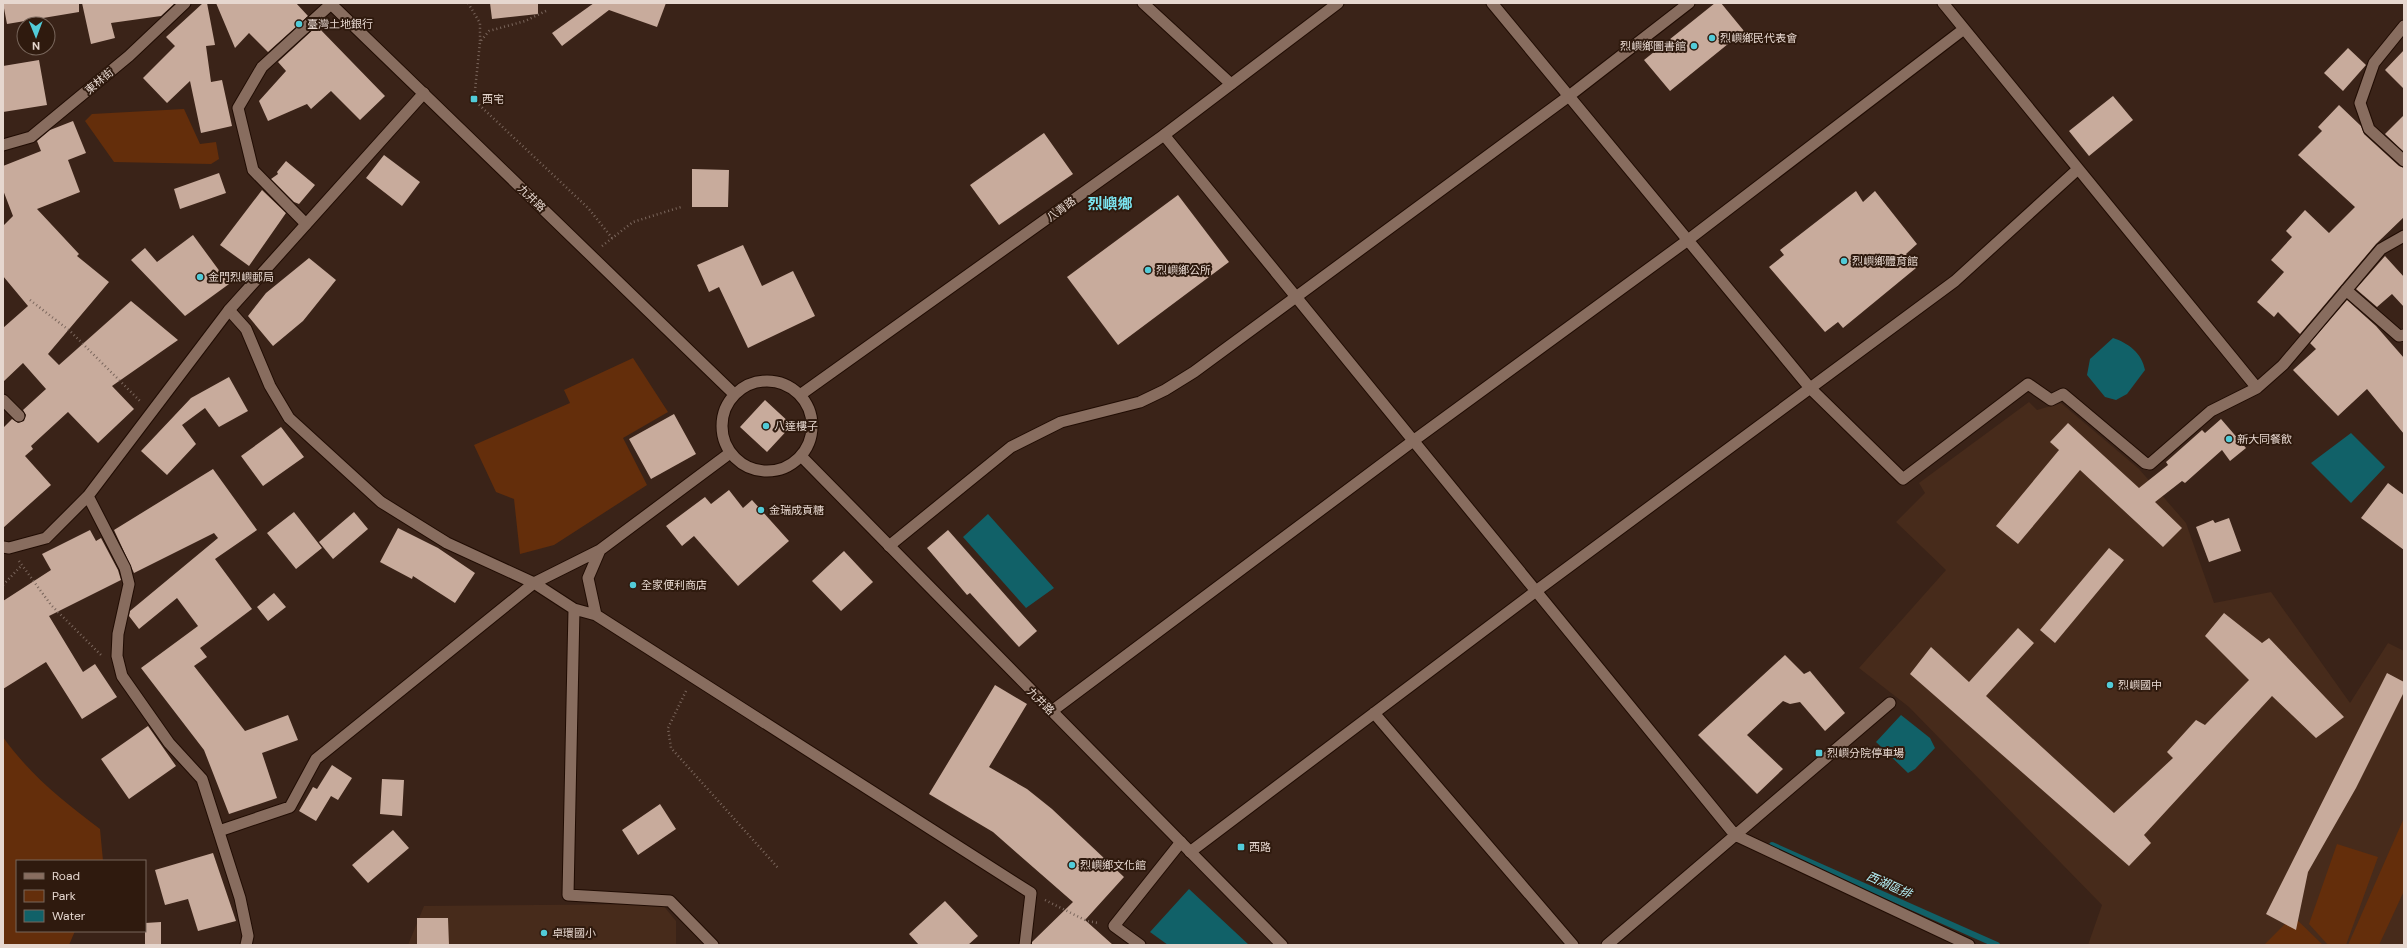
<svg xmlns="http://www.w3.org/2000/svg" width="2407" height="948" viewBox="0 0 2407 948" font-family="'DM Sans','Noto Sans TC',sans-serif">
<rect width="100%" height="100%" fill="#3a2318"/>
<path fill="#472b1b" d="M2029 402 2037 410 2061 403 2139 469 2186 523 2214 603 2271 592 2350 703 2388 643 2404 651V945H2088L2102 905 1909 707 1859 668 1946 570 1896 522 1925 493 1919 483Z
M662 904 676 921V945H408L424 906Z"/>
<path fill="#642e0b" d="M184 109 200 144 216 142 219 159 211 164 114 162 85 121 92 114Z
M633 358 668 412 623 438 647 485 554 545 520 554 514 499 496 492 474 445 570 403 564 390Z
M3 737C30 775 63 801 100 829L103 861H17V931H75L69 945H3Z
M2404 818V891L2379 945H2348Z
M2337 844 2378 857 2346 945H2328L2309 924Z
M2293 916 2323 945H2264Z"/>
<path fill="#116168" d="M2113 338C2128 343 2142 353 2145 370L2127 394 2116 400 2105 397 2087 375 2090 359Z
M2351 433 2385 467 2351 503 2311 463Z
M988 514 1054 588 1026 608 963 537Z
M1901 715 1930 738 1935 748 1915 769 1908 773 1876 742Z
M1189 889 1249 945H1168L1150 932Z"/>
<g fill="none" stroke-linecap="round" stroke-linejoin="round">
<path stroke="#116168" stroke-width="6" d="M1772 845 1997 945"/>
</g>
<path fill="#c8ab9c" d="M3 3H79V12L7 24Z
M82 3H175L161 16 111 23 115 38 91 44Z
M203 3H207L215 45 206 46 211 82 222 80 232 126 201 133 190 81 167 103 143 78 175 46 166 37Z
M216 3H296L308 16 268 52 249 33 235 48Z
M490 3H538V14L492 19Z
M594 3H666L657 27 609 10 562 46 552 33Z
M1715 3H1721L1744 31 1670 91 1644 60Z
M317 26 385 96 360 120 331 91 311 109 307 104 268 121 259 101 286 71 278 62Z
M2348 48 2366 65 2343 91 2324 73Z
M2404 50V89L2385 70Z
M39 60 47 105 3 112V66Z
M2113 96 2133 120 2089 156 2069 131Z
M2339 105 2361 126 2364 134 2399 166 2404 168V217L2376 244 2300 334 2278 312 2274 317 2257 302 2284 272 2271 260 2292 237 2286 231 2305 210 2329 233 2355 207 2298 155 2322 131 2318 127Z
M2404 115V152L2385 134Z
M73 121 86 153 68 160 80 192 37 209 79 254 77 256 109 282 48 354 59 365 131 301 178 340 112 386 134 409 98 443 68 412 31 446 33 449 25 456 51 485 3 528V428L12 419 18 423 24 421 26 415 23 410 46 389 23 363 3 382V328L28 306 3 276V226L13 216 3 190V166L41 151 37 141 50 130Z
M1044 133 1073 174 999 225 970 185Z
M384 155 420 182 402 206 366 178Z
M286 161 315 185 299 204 294 202 271 179 278 174 277 172Z
M692 169 729 170 728 207H692Z
M219 173 226 193 180 209 174 189Z
M262 190 286 213 249 266 220 245Z
M1856 191 1863 202 1875 191 1917 244 1906 254 1916 268 1843 328 1838 322 1825 332 1769 267 1784 255 1780 250Z
M1178 195 1229 262 1118 345 1067 277Z
M193 235 229 284 185 316 131 260 145 248 157 262Z
M743 245 762 286 793 271 815 316 748 348 719 287 709 292 697 265Z
M2385 256 2404 277V307L2392 294 2377 307 2356 289Z
M309 258 336 280 303 321 273 346 248 316 266 293Z
M2347 300 2376 326 2404 358V434L2367 389 2338 416 2293 370 2316 349 2310 343Z
M229 377 248 411 219 427 205 408 182 425 196 444 167 475 141 451 191 398Z
M765 400 792 425 767 452 740 427Z
M674 414 696 454 651 479 629 439Z
M2221 419 2246 448 2230 461 2222 450 2185 483 2182 481 2155 502 2182 528 2163 547 2080 470 2018 544 1996 526 2059 450 2050 442 2068 423 2139 488 2168 465 2166 462 2202 430 2205 433Z
M281 427 304 457 263 486 241 456Z
M213 469 257 530 215 559 252 609 200 648 207 657 194 666 245 731 288 715 298 740 262 753 277 798 229 814 204 750 141 668 198 626 177 598 139 629 129 616 130 611 218 538 214 533 134 573 114 530Z
M2388 483 2404 495V550L2361 518Z
M729 490 743 508 752 500 789 541 738 586 694 536 682 546 666 526 705 497 711 504Z
M294 512 322 548 296 569 267 533Z
M354 512 368 529 333 559 319 542Z
M2229 518 2241 551 2209 562 2196 527 2213 520 2215 523Z
M398 528 438 548 475 573 455 603 413 576 412 579 380 562Z
M90 530 96 541 101 538 118 570 121 580 49 616 83 672 95 664 117 697 82 719 46 662 3 689V601L51 570 42 554Z
M948 530 1037 631 1019 647 970 593 967 595 927 548Z
M2109 548 2124 560 2055 643 2040 630Z
M844 551 873 582 841 611 812 581Z
M274 593 286 607 268 621 257 607Z
M2224 613 2262 643 2269 638 2344 717 2316 738 2272 696 2144 835 2151 843 2129 866 1910 674 1931 647 1969 682 2018 628 2034 643 1986 696 2114 813 2173 758 2167 752 2196 720 2205 725 2249 680 2205 636Z
M1785 655 1804 674 1810 671 1845 713 1825 731 1800 702 1790 704 1783 701 1747 735 1783 769 1757 794 1698 735Z
M2387 673 2404 682V692L2356 788 2308 872 2296 930 2266 914Z
M995 685 1027 704 989 767 1027 789 1052 809 1124 877 1085 920 1113 945H1032V942L1073 902 993 832 929 794Z
M148 726 176 766 129 799 101 759Z
M332 765 352 778 338 800 331 796 316 821 299 811 313 787 317 789Z
M382 779 404 780 402 816 380 814Z
M660 804 676 829 638 855 622 830Z
M393 830 409 848 368 883 352 865Z
M213 853 236 921 198 931 188 899 165 905 155 870Z
M945 901 978 936 968 945H919L909 934Z
M417 918H448L449 945H417Z
M161 922V945H145V923Z"/>
<g fill="none" stroke-linecap="round" stroke-linejoin="round">
<defs>
<path id="minor" d="M1143 3 1231 84
M1492 3 1810 388 1903 479 2028 384 2051 400 2063 394 2145 463 2150 464 2211 411 2257 388 2283 365 2381 249 2404 236
M1943 3 2257 388
M2404 26 2374 63 2360 103 2369 129 2404 161
M1164 135 1735 835 1969 945
M3 145 31 137 129 56 185 3
M306 224 253 170 238 108 262 67 331 4
M2346 290 2399 336 2404 335
M229 310 246 329 270 386 289 418 381 502 447 543 534 583 600 550 730 453
M3 400 19 416
M889 546 1011 447 1061 422 1140 402 1165 390 1194 372 1569 96 1689 3
M574 609 568 895 670 901 713 945
M596 615 588 578 600 550
M1052 711 1413 441 1688 240 1964 29
M1374 713 1573 945
M219 831 290 807 316 759 534 583 574 609 596 615 1031 893 1025 945
M1190 852 1536 591 1955 281 2078 169
M1140 945 1114 926 1181 842
M1607 945 1890 703"/>
<path id="tertiary" d="M88 496 125 568 129 584 118 634 117 656 122 676 169 743 202 779 240 898 248 936 246 945
M3 547 9 548 46 538 88 496 229 310 424 93"/>
<path id="secondary" d="M330 3 734 394
M722 426a45 45 0 1 1 90 0a45 45 0 1 1-90 0Z
M800 395 1164 135 1338 3
M801 456 1282 945"/>
</defs>
<use href="#minor" stroke="#200c03" stroke-width="13"/>
<use href="#tertiary" stroke="#200c03" stroke-width="13"/>
<use href="#secondary" stroke="#200c03" stroke-width="13"/>
<path stroke="#7b675d" stroke-width="2.5" stroke-dasharray="1 3" stroke-linecap="butt" d="M468 3 480 23V42
M546 11 525 21 489 31 480 42 474 100 589 209 612 238
M602 246 633 222 681 207
M30 300 70 331 141 402
M19 561 51 605 101 655
M3 585 22 565
M686 691 668 728 671 748 779 869
M1045 900 1087 921 1099 923"/>
<use href="#minor" stroke="#886d5f" stroke-width="11"/>
<use href="#tertiary" stroke="#886d5f" stroke-width="11"/>
<use href="#secondary" stroke="#886d5f" stroke-width="11"/>
</g>
<g fill="#52cbd8" stroke="#2f1a0e" stroke-width="1.5">
<circle cx="299" cy="24" r="4"/>
<circle cx="1712" cy="38" r="4"/>
<circle cx="1694" cy="46" r="4"/>
<rect x="470" y="95" width="8" height="8" rx="2"/>
<circle cx="1844" cy="261" r="4"/>
<circle cx="1148" cy="270" r="4"/>
<circle cx="200" cy="277" r="4"/>
<circle cx="766" cy="426" r="4"/>
<circle cx="2229" cy="439" r="4"/>
<circle cx="761" cy="510" r="4"/>
<circle cx="633" cy="585" r="4"/>
<circle cx="2110" cy="685" r="4"/>
<rect x="1815" y="749" width="8" height="8" rx="2"/>
<rect x="1237" y="843" width="8" height="8" rx="2"/>
<circle cx="1072" cy="865" r="4"/>
<circle cx="544" cy="933" r="4"/>
</g>
<g text-anchor="middle" dominant-baseline="central" stroke-width="4" stroke-linejoin="round" paint-order="stroke">
<g font-size="11" fill="#e6d7cf" stroke="#2f1a0e" text-anchor="start">
<text x="307" y="24">臺灣土地銀行</text>
<text x="1720" y="38">烈嶼鄉民代表會</text>
<text x="1686" y="46" text-anchor="end">烈嶼鄉圖書館</text>
<text x="482" y="99">西宅</text>
<text x="1852" y="261">烈嶼鄉體育館</text>
<text x="1156" y="270">烈嶼鄉公所</text>
<text x="208" y="277">金門烈嶼郵局</text>
<text x="774" y="426">八達樓子</text>
<text x="2237" y="439">新大同餐飲</text>
<text x="769" y="510">金瑞成貢糖</text>
<text x="641" y="585">全家便利商店</text>
<text x="2118" y="685">烈嶼國中</text>
<text x="1827" y="753">烈嶼分院停車場</text>
<text x="1249" y="847">西路</text>
<text x="1080" y="865">烈嶼鄉文化館</text>
<text x="552" y="933">卓環國小</text>
</g>
<g font-size="11" fill="#e6d7cf" stroke="#2f1a0e">
<text transform="translate(99 81) rotate(-40)">東林街</text>
<text transform="translate(532 198) rotate(44)">九井路</text>
<text transform="translate(1061 209) rotate(-36)">八青路</text>
<text transform="translate(1041 701) rotate(45)">九井路</text>
</g>
<g font-size="12" font-style="italic" fill="#b5f0f7" stroke="#2f1a0e">
<text transform="translate(1889 885) rotate(24)">西湖區排</text>
</g>
<g font-size="15" font-weight="bold" fill="#7be6f2" stroke="#2f1a0e">
<text x="1110" y="204">烈嶼鄉</text>
</g>
</g>
<rect width="2407" height="948" fill="none" stroke="#e6d7cf" stroke-width="8"/>
<rect x="16" y="860" width="130" height="72" fill="#2f1a0e" stroke="#78665b"/>
<rect x="24" y="873" width="20" height="6" fill="#886d5f" stroke="#78665b"/>
<text x="52" y="880" font-size="12" fill="#e6d7cf">Road</text>
<rect x="24" y="890" width="20" height="12" fill="#642e0b" stroke="#78665b"/>
<text x="52" y="900" font-size="12" fill="#e6d7cf">Park</text>
<rect x="24" y="910" width="20" height="12" fill="#116168" stroke="#78665b"/>
<text x="52" y="920" font-size="12" fill="#e6d7cf">Water</text>
<g transform="translate(36 36) rotate(179)"><circle r="19" fill="#2f1a0e" stroke="#78665b"/>
<path d="M0-3L7 15L0 10L-7 15Z" fill="#52cbd8"/>
<text y="-6" font-size="11" font-weight="bold" text-anchor="middle" fill="#e6d7cf">N</text>
</g>
</svg>
